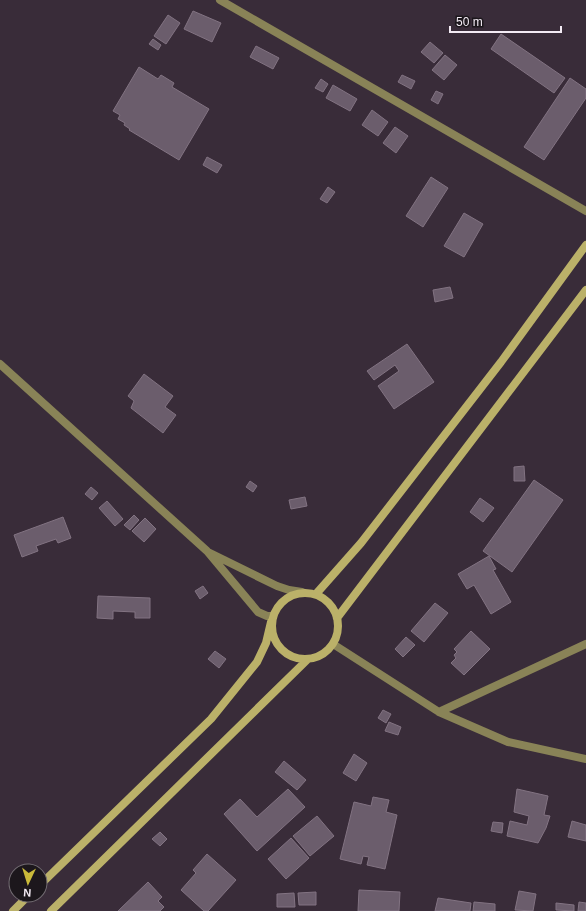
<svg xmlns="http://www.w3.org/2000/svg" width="586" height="911" viewBox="0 0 586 911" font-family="Helvetica,sans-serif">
<rect width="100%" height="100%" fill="#392c39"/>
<path fill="#6b5d6c" stroke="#827382" d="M193 11 221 23 212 42 184 29Z
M168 15 180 23 166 44 154 36Z
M501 34 565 78 554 93 491 49Z
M153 39 161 45 158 50 149 44Z
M430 42 443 53 434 63 421 52Z
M256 46 279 58 273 69 250 57Z
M445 55 457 65 444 80 432 70Z
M139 67 158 79 161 75 174 83 172 87 209 109 179 160 129 130 130 129 124 125 125 123 118 119 120 115 113 111Z
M402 75 415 81 411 89 398 82Z
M570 78 586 89V98L544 160 524 147Z
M321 79 328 84 323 92 315 88Z
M333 85 357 99 350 111 326 98Z
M436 91 443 94 438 104 431 100Z
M372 110 388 122 378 136 362 125Z
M395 127 408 136 396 153 383 143Z
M207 157 222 165 217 173 203 165Z
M431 177 448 188 423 227 406 216Z
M328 187 335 192 327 203 320 199Z
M464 213 483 224 464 257 444 246Z
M450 287 453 298 435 302 433 290Z
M407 344 434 382 394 409 378 386 399 371 395 365 374 380 367 371Z
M144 374 173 396 165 407 176 415 163 433 131 408 134 401 128 396Z
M524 466 525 481H514V467Z
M534 480 563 500 512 572 483 551Z
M250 481 257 486 253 492 246 487Z
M91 487 98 493 92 500 85 494Z
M305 497 307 506 291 509 289 500Z
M480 498 494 508 483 522 470 512Z
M107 501 123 519 115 526 99 508Z
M134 515 139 520 130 530 124 525Z
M63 517 71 538 58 543 56 539 36 546 38 551 22 557 14 535Z
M145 518 156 529 144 542 132 531Z
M489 556 496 569 493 570 511 602 491 614 474 585 467 589 458 574Z
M203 586 208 593 200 599 195 591Z
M98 596 150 598V618H135V612L113 611V619L97 618Z
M435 603 448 613 424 642 411 631Z
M471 631 490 649 464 675 451 663 456 658 454 655 457 652 454 649Z
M406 637 415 645 403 657 395 649Z
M215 651 226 659 219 668 208 659Z
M383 710 391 714 386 723 378 718Z
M389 722 401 727 398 735 385 731Z
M354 754 367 763 356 781 343 773Z
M284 761 306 780 297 790 275 772Z
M288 789 305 807 257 851 224 814 240 799 257 817Z
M517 789 548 796 544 815 550 816 546 828 538 843 507 836 510 821 527 825 529 816 514 812Z
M373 797 389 800 386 812 397 815 385 869 367 865 369 857 363 856 361 864 340 859 354 802 371 806Z
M317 816 334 836 310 856 293 836Z
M572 821 586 825V841L568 837Z
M493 822 503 823 502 833 491 831Z
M160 832 167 839 160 846 152 839Z
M291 838 309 858 286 879 268 859Z
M207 854 236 880 208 911H204L181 890 196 873 193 870Z
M148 882 162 897 158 901 164 907 160 911H118Z
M359 890 400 892 399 911H358Z
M519 891 536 894 533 911 515 910Z
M316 892V905H299L298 893Z
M294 893 295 907H277V894Z
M438 898 471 903 470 911H435Z
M474 902 495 904V911H473Z
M579 902 586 903V911H578Z
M556 903 574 905V911L556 910Z"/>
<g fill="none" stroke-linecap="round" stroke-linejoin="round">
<path stroke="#898357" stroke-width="8" d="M220 0 586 211
M0 364 207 551 258 612 267 616H273
M210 553 277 586 289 590 302 592
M333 644 439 712 508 742 586 759
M439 712 586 644"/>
<path stroke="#bbb169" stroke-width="8" d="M272 626a33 33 0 1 1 66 0a33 33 0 1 1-66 0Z
M316 594 361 543 501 362 586 245
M337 618 586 290
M40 885 211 719 257 662 266 643 271 622
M13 911 29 895
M51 911 308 659"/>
</g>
<g transform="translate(28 883) rotate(184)"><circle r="19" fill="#1c171c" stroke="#726c72"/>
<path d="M0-3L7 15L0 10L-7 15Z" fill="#caba3a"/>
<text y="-6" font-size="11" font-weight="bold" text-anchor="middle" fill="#f3ebf4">N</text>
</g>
<path d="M450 26v6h111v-6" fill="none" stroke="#f3ebf4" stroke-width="2"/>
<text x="456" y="26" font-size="12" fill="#f3ebf4" stroke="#1c171c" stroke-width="3" paint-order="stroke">50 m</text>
</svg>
